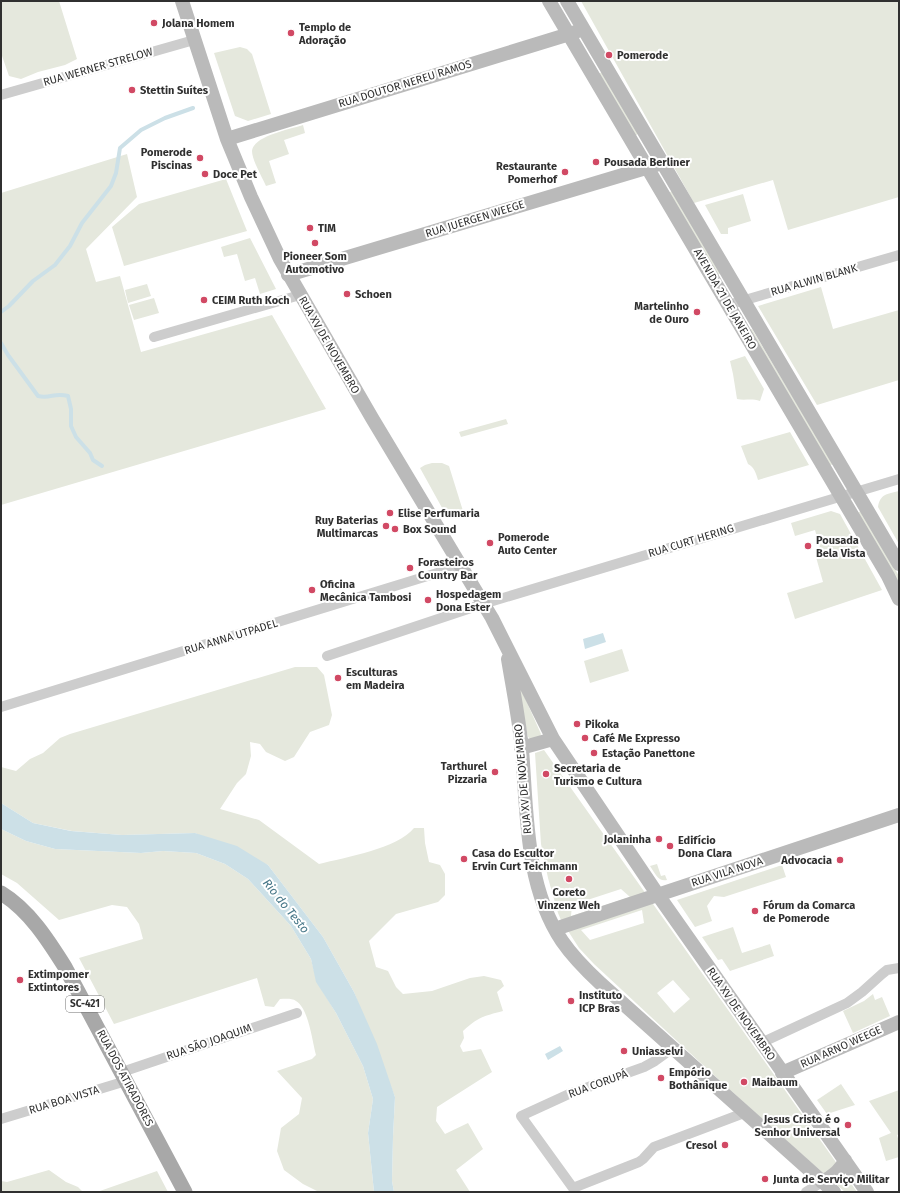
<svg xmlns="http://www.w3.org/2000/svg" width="900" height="1193" viewBox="0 0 900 1193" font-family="'Fira Sans',sans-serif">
<rect width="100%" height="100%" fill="#fff"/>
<path fill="#e5e8dd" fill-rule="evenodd" d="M1 1H59L77 59 65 65 38 72 21 79 9 76 1 53Z
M581 1H899V197L788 230 773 180 694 203Z
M240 47 247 49 252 54 271 114 248 121 235 116 214 53Z
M602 72 639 133 635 136 598 74Z
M303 125 305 133 284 140 289 154 269 161 276 183 266 186C262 177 252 160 252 151 253 136 291 129 303 125Z
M127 154 137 197 86 249 96 282 120 276 141 352 272 315 326 409 1 505V193Z
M226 179 247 231 124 266 112 227 139 204Z
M672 191 721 273 717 276 668 193Z
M743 194 751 221 728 228V234H721L705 205Z
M250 238 276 289 260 294 255 278 245 281 237 254 224 257 221 247Z
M147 284 151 296 128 303 125 290Z
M821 287 833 329 899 310V380L817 405 758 306Z
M154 298 159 313 134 320 129 305Z
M752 329 833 464 829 466 749 330Z
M745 356 764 389 760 401C751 398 745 401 737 399L733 374 730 361Z
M506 419 508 424 461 437 459 432Z
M790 432 809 465 758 480C756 473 754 467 748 464L741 446Z
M432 463H442L449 466 463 511 459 515 449 518 446 515 420 468 425 465Z
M899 491V544L878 507C880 494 887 494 899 491Z
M831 511 840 514 882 590 795 619 787 593 823 582 816 557 822 555 815 530 795 536 791 523Z
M861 511 899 576V582L898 583 857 513Z
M622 649 629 671 590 683 584 661Z
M295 667H317L324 675 332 715 329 725 310 732 294 757 285 761 266 752 260 744 250 742 251 756 246 774 237 783 220 809 259 820 319 864C346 857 397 849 414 828H424L425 843 429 862 440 865 445 874V895L438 902 396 914 369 941 376 967 388 971 396 987 403 994 432 991 470 978 484 976 501 980 504 986 497 992 503 1011C484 1016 478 1017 463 1031L464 1038 460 1046 463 1052 481 1049 492 1072 437 1107 436 1121 445 1134 468 1123 483 1149 456 1170 470 1192H394L392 1181 393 1137 395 1097 354 992 323 937 268 865 195 833 122 835 72 831 33 823 1 803V767L16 771 30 759 43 753 60 738 70 734Z
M515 676 541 734 539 738 532 740 528 737Z
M544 750 857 1192H845C759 1118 677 1041 594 964L579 948 561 920 558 913 548 878 541 844 535 753ZM621 889 630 897 571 916 572 905ZM642 910 644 923 590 940 581 930ZM673 980 690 999 674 1013 657 993Z
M1 829 26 841 55 849 141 853 163 851 196 853 225 864 248 879 291 926 311 959 317 982 336 1013 363 1066 373 1099 368 1133 374 1192H319L303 1184 284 1170 277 1151 281 1128 299 1114 302 1098 277 1071 312 1059 316 1055C312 1041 309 1009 296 1001 292 998 285 999 280 999L274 1007 265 1006 257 978 114 1024 79 958 143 939 139 924 127 907 112 905 59 920 17 883 1 874Z
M657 864 661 876 665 875 667 880C658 882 655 873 650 866Z
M782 865 786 877 724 897 714 896 707 906 712 921 695 927 677 900Z
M733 927 742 953 770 944 774 956 730 971 722 959 718 960 702 937Z
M873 994 875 1000 882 997 890 1016 853 1033 843 1011 864 1001Z
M841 1084 855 1105 827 1114 817 1100Z
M899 1090V1134L897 1135 899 1142V1157L886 1161 879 1138 891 1133 869 1101Z
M49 1170 66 1182 78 1187 83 1192H1V1181L7 1182Z
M157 1171 168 1192H96H97Z"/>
<path fill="#cce0e7" d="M603 633 606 642 585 649 583 639Z
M1 803 33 823 71 831 122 835 195 833 237 846 268 865 323 937 354 992 377 1044 395 1097 393 1137 392 1181 394 1192H374L368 1133 373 1099 363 1066 336 1013 316 982 311 959 291 926 248 879 225 864 196 853 163 851 141 853 55 849 26 841 1 829Z
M560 1046 563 1051 548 1060 545 1054Z"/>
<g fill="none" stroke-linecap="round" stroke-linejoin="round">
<path stroke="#cce0e7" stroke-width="4" d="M1 312 9 306 33 281 55 265 70 246 82 223 111 186 116 173 120 148 141 130 165 118 193 108
M1 343 8 355 38 396C51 399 54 392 68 396L71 409V426L76 437 90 453 93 460 102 466"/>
<path stroke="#cdcdcd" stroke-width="10" d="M1 95 194 40
M728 305 899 255
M154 337 300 295
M327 656 483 604 899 479
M1 707 460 566
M761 1043 847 1003 862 992 882 974 887 970 899 968
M673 1048 655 1061 644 1067 569 1094 521 1116 573 1188 639 1162 643 1159 654 1147 744 1113
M122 1072 297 1013
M1 1119 126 1081
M806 1192 822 1182"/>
<path stroke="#bababa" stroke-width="14" d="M182 1 227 139 251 197 280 259 372 418 492 618 553 739 658 895 867 1192
M549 1 888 576 899 599
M567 1 899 564
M227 139 576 32
M288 275 656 165
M508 659C513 689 519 719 522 749 527 812 525 886 562 941 573 957 586 970 600 983L834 1192
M521 748 553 739
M555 929 899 815
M782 1073 899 1022
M822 1182C832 1177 841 1171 845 1160"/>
<path stroke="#a8a8a8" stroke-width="15" d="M1 893C29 910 48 940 65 967L185 1192"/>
</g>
<g fill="#d14964" stroke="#fff" stroke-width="1.5">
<circle cx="154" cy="23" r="4"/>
<circle cx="291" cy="33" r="4"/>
<circle cx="609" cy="55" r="4"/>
<circle cx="132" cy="90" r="4"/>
<circle cx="200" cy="158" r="4"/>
<circle cx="596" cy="162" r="4"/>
<circle cx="565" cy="172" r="4"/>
<circle cx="205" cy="174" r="4"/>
<circle cx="310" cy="228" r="4"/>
<circle cx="315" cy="243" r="4"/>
<circle cx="347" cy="294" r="4"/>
<circle cx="204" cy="300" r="4"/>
<circle cx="697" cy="312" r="4"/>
<circle cx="390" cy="513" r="4"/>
<circle cx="386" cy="526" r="4"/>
<circle cx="395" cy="529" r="4"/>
<circle cx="490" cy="543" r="4"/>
<circle cx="808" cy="546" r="4"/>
<circle cx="410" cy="568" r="4"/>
<circle cx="312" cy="590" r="4"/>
<circle cx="428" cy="600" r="4"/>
<circle cx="338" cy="678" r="4"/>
<circle cx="577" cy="724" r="4"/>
<circle cx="585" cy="738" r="4"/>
<circle cx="594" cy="753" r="4"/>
<circle cx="495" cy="772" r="4"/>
<circle cx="546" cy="774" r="4"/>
<circle cx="659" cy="839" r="4"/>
<circle cx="670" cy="846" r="4"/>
<circle cx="464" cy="859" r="4"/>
<circle cx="840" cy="860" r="4"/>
<circle cx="569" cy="879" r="4"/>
<circle cx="755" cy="911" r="4"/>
<circle cx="20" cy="980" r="4"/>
<circle cx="571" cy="1001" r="4"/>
<circle cx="624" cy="1051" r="4"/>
<circle cx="661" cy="1078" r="4"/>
<circle cx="744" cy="1082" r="4"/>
<circle cx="848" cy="1125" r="4"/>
<circle cx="725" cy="1145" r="4"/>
<circle cx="765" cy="1179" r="4"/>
</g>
<g text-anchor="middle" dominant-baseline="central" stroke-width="4" stroke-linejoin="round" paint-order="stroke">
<rect fill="#fff" stroke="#6e6e6e" stroke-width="1" x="66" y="996" width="38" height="16" rx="3"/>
<g font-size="10" font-weight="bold" fill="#303030">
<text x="85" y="1004">SC-421</text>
</g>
<g font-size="11" font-weight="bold" fill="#303030" stroke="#fff" text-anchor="start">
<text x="162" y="23">Jolana Homem</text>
<text x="299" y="27">Templo de<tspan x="299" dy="13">Adoração</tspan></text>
<text x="617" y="55">Pomerode</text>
<text x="140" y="90">Stettin Suítes</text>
<text x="192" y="152" text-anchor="end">Pomerode<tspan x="192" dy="13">Piscinas</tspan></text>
<text x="604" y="162">Pousada Berliner</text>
<text x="557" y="166" text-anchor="end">Restaurante<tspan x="557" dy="13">Pomerhof</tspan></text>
<text x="213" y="174">Doce Pet</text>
<text x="318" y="228">TIM</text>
<text x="315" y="256" text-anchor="middle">Pioneer Som<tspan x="315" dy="13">Automotivo</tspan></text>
<text x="355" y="294">Schoen</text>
<text x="212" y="300">CEIM Ruth Koch</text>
<text x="689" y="306" text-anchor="end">Martelinho<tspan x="689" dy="13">de Ouro</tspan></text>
<text x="398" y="513">Elise Perfumaria</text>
<text x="378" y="520" text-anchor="end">Ruy Baterias<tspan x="378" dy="13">Multimarcas</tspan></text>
<text x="403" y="529">Box Sound</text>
<text x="498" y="537">Pomerode<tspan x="498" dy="13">Auto Center</tspan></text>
<text x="816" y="540">Pousada<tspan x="816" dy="13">Bela Vista</tspan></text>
<text x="418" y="562">Forasteiros<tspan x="418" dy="13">Country Bar</tspan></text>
<text x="320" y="584">Oficina<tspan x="320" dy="13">Mecânica Tambosi</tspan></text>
<text x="436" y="594">Hospedagem<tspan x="436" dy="13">Dona Ester</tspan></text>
<text x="346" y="672">Esculturas<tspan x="346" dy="13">em Madeira</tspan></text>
<text x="585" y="724">Pikoka</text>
<text x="593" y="738">Café Me Expresso</text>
<text x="602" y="753">Estação Panettone</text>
<text x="487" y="766" text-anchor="end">Tarthurel<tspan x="487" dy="13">Pizzaria</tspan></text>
<text x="554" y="768">Secretaria de<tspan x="554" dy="13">Turismo e Cultura</tspan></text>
<text x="651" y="839" text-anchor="end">Jolaninha</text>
<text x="678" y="840">Edifício<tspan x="678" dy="13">Dona Clara</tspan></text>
<text x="472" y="853">Casa do Escultor<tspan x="472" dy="13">Ervin Curt Teichmann</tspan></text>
<text x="832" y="860" text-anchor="end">Advocacia</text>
<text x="569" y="892" text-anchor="middle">Coreto<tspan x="569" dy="13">Vinzenz Weh</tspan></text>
<text x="763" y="905">Fórum da Comarca<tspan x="763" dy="13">de Pomerode</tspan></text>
<text x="28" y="974">Extimpomer<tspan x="28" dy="13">Extintores</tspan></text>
<text x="579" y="995">Instituto<tspan x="579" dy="13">ICP Bras</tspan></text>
<text x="632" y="1051">Uniasselvi</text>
<text x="669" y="1072">Empório<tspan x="669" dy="13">Bothânique</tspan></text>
<text x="752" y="1082">Maibaum</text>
<text x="840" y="1119" text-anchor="end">Jesus Cristo é o<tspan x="840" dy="13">Senhor Universal</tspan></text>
<text x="717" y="1145" text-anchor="end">Cresol</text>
<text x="773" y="1179">Junta de Serviço Militar</text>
</g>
<g font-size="11" fill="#303030" stroke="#fff">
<text transform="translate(98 67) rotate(-16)">RUA WERNER STRELOW</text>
<text transform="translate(405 84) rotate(-17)">RUA DOUTOR NEREU RAMOS</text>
<text transform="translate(475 219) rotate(-17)">RUA JUERGEN WEEGE</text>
<text transform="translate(814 280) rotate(-16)">RUA ALWIN BLANK</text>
<text transform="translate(725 299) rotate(60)">AVENIDA 21 DE JANEIRO</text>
<text transform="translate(329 345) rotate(60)">RUA XV DE NOVEMBRO</text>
<text transform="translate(691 541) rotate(-17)">RUA CURT HERING</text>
<text transform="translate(231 637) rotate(-17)">RUA ANNA UTPADEL</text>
<text transform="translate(523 779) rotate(-95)">RUA XV DE NOVEMBRO</text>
<text transform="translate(727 872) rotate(-18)">RUA VILA NOVA</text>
<text transform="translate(741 1014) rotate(55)">RUA XV DE NOVEMBRO</text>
<text transform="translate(209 1042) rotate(-19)">RUA SÃO JOAQUIM</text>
<text transform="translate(841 1047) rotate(-24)">RUA ARNO WEEGE</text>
<text transform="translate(125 1078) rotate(62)">RUA DOS ATIRADORES</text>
<text transform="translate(598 1084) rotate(-20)">RUA CORUPÁ</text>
<text transform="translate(64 1100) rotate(-17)">RUA BOA VISTA</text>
</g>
<g font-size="12" font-style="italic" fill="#487889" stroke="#fff">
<text transform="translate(286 906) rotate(51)">Rio do Testo</text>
</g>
</g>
<rect width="900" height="1193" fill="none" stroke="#303030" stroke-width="4"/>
</svg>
